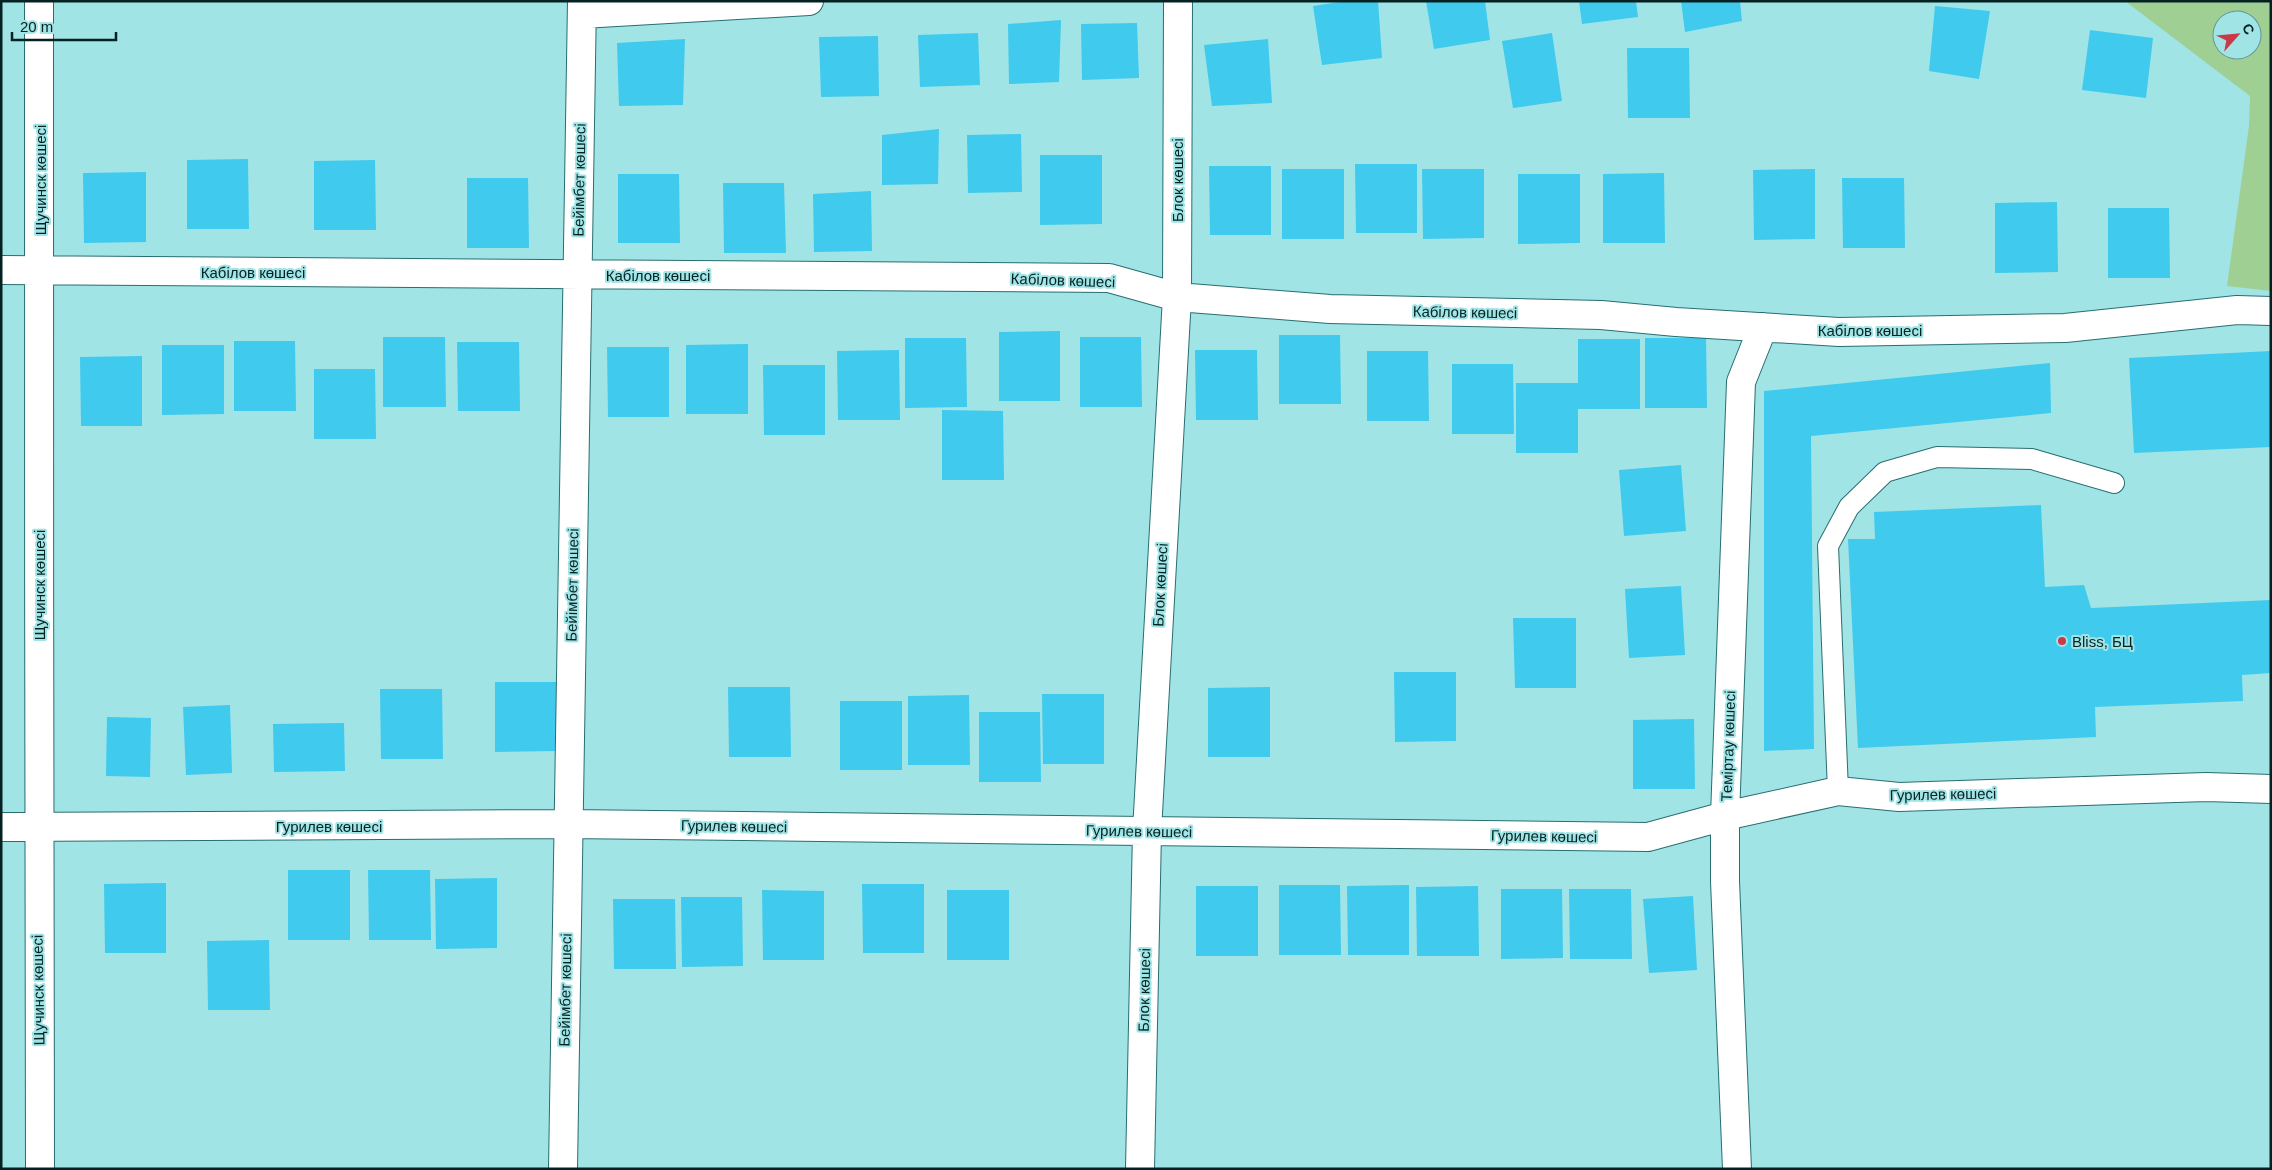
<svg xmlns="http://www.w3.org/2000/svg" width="2272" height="1170" viewBox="0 0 2272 1170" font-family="Arial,sans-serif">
<rect width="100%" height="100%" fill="#a0e4e6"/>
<path fill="#9fcf93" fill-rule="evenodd" d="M2125 1H2271V291L2227 286 2249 126 2250 96ZM2222 20H2252V50H2222Z"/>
<path fill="#40caed" d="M1346 1H1378L1382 58 1322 65 1313 6Z
M1426 1H1485L1490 40 1434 49Z
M1579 1H1636L1638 17 1582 24Z
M1681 1H1740L1742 21 1685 32Z
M1935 6 1990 11 1979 79 1929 71Z
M1061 20 1059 82 1009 84 1008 24Z
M1137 23 1139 78 1082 80 1081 24Z
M2090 30 2153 38 2146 98 2082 90Z
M978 33 980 85 920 87 918 35Z
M1552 33 1562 101 1513 108 1502 41Z
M878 36 879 96 821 97 819 37Z
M685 39 683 105 619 106 617 43Z
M1268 39 1272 103 1212 106 1204 45Z
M1627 48H1689L1690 118H1628Z
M939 129 938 184 882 185V135Z
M1021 134 1022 192 968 193 967 135Z
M1040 155H1102V224L1040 225Z
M248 159 249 229H187V160Z
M375 160 376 230H314V161Z
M1355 164H1417V233H1356Z
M1209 166H1271V235H1210Z
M1282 169H1344V239H1282Z
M1422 169H1484V238L1423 239Z
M1815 169V239L1754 240 1753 170Z
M146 172V242L84 243 83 173Z
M1664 173 1665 243H1603V174Z
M618 174H679L680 243H618Z
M1518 174H1580V243L1518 244Z
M467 178H528L529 248H467Z
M1842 178H1904L1905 248H1843Z
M723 183H784L786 253H724Z
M871 191 872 251 814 252 813 194Z
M2057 202 2058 272 1995 273V203Z
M2108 208H2169L2170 278H2108Z
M1060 331V401H999V332Z
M1279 335H1340L1341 404H1279Z
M383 337H445L446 407H383Z
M1080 337H1141L1142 407H1080Z
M905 338H966L967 407 905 408Z
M1645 338H1706L1707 408H1645Z
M1578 339H1640V409H1578V453H1516V383H1578Z
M234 341H295L296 411H234Z
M457 342H519L520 411H458Z
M748 344V414H686V345Z
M162 345H224V414L162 415Z
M607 347H669V417H608Z
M899 350 900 420H838L837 351Z
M1195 350H1257L1258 420H1196Z
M1367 351H1428L1429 421H1367Z
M2271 351V447L2134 453 2129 358Z
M142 356V426H81L80 357Z
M2050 363 2051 413 1811 436 1814 749 1764 751V391Z
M1452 364H1513L1514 434H1452Z
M763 365H825V435H764Z
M314 369H375L376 439H314Z
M942 410 1003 411 1004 480H942Z
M1681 465 1686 531 1624 536 1619 470Z
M2041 505 2045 587 2084 585 2091 608 2271 600V673L2242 675 2243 701 2095 707 2096 737 1858 748 1848 539H1875L1874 512Z
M1681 586 1685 655 1629 658 1625 589Z
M1513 618H1576V688H1515Z
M1394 672H1456V741L1395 742Z
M495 682H557V751L495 752Z
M728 687H790L791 757H729Z
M1270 687V757H1208V688Z
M380 689H442L443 759H381Z
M1042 694H1104V764H1043Z
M969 695 970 765H908V696Z
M840 701H902V770H840Z
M230 705 232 773 186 775 183 707Z
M979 712H1040L1041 782H979Z
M107 717 151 718 150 777 106 776Z
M1694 719 1695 789H1633V720Z
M344 723 345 771 274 772 273 724Z
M288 870H350V940H288Z
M368 870H430L431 940H369Z
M497 878V948L436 949 435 879Z
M166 883V953H105L104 884Z
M862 884H924V953H863Z
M1279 885H1340L1341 955H1279Z
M1409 885V955H1348L1347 886Z
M1196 886H1258V956H1196Z
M1478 886 1479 956H1417L1416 887Z
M1501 889H1562L1563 958 1501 959Z
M1569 889H1631L1632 959H1570Z
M762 890 824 891V960H763Z
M947 890H1009V960H947Z
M1693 896 1697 970 1649 973 1643 899Z
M681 897H742L743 966 682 967Z
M613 899H675L676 969H614Z
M269 940 270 1010H208L207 941Z"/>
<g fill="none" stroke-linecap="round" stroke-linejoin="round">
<defs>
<path id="service" d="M1838 791 1828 546 1849 507 1885 472 1937 457 2032 459 2114 483"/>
<path id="minor" d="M39 1C42 390 36 780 40 1169
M582 14 809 1
M1 270 1109 278 1177 297 1330 309 1601 315 1676 322 1839 332 2065 328 2237 310 2271 311
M1 827 568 824 1648 837 1725 816 1838 791 1899 797 2206 787 2271 789
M563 1169 582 1
M1140 1169 1147 831 1177 297 1178 1
M1737 1169 1725 881V816L1741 382 1763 327"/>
</defs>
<use href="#service" stroke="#286e70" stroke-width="22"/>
<use href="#minor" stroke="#286e70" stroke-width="30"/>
<use href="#service" stroke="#fff" stroke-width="20"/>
<use href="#minor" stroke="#fff" stroke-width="28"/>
</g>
<circle fill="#c93949" stroke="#a0e4e6" stroke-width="2" cx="2062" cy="641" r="5"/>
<g text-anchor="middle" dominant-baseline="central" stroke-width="4" stroke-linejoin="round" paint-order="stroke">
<g font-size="15" fill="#052223" stroke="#a0e4e6">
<text transform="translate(40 180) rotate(-90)">Щучинск көшесі</text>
<text transform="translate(579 180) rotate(-89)">Бейімбет көшесі</text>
<text transform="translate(1177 180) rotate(-90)">Блок көшесі</text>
<text x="253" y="272">Кабілов көшесі</text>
<text x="658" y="275">Кабілов көшесі</text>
<text transform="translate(1063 280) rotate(2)">Кабілов көшесі</text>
<text transform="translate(1465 312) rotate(1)">Кабілов көшесі</text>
<text x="1870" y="330">Кабілов көшесі</text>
<text transform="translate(39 585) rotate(-90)">Щучинск көшесі</text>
<text transform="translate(572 585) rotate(-89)">Бейімбет көшесі</text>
<text transform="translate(1160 585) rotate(-87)">Блок көшесі</text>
<text transform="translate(1728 746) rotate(-88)">Теміртау көшесі</text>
<text transform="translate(1943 794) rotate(-1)">Гурилев көшесі</text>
<text x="329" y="826">Гурилев көшесі</text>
<text transform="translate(734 826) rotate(1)">Гурилев көшесі</text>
<text transform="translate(1139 831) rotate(1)">Гурилев көшесі</text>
<text transform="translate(1544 836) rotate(1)">Гурилев көшесі</text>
<text transform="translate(38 990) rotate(-91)">Щучинск көшесі</text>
<text transform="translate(565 990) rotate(-89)">Бейімбет көшесі</text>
<text transform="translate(1144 990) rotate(-89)">Блок көшесі</text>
</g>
<g font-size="15" fill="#052223" stroke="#a0e4e6" text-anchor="start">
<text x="2072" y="641">Bliss, БЦ</text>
</g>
</g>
<rect width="2272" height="1170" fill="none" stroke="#052223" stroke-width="5"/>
<g transform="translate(2237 35) rotate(63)"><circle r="24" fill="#a0e4e6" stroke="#629698"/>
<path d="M0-4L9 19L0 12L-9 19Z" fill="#c93949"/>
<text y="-8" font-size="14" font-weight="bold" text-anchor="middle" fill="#052223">С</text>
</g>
<path d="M12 32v8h104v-8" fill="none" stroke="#052223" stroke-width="2.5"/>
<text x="20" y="32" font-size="15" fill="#052223" stroke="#a0e4e6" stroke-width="4" paint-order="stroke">20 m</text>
</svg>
